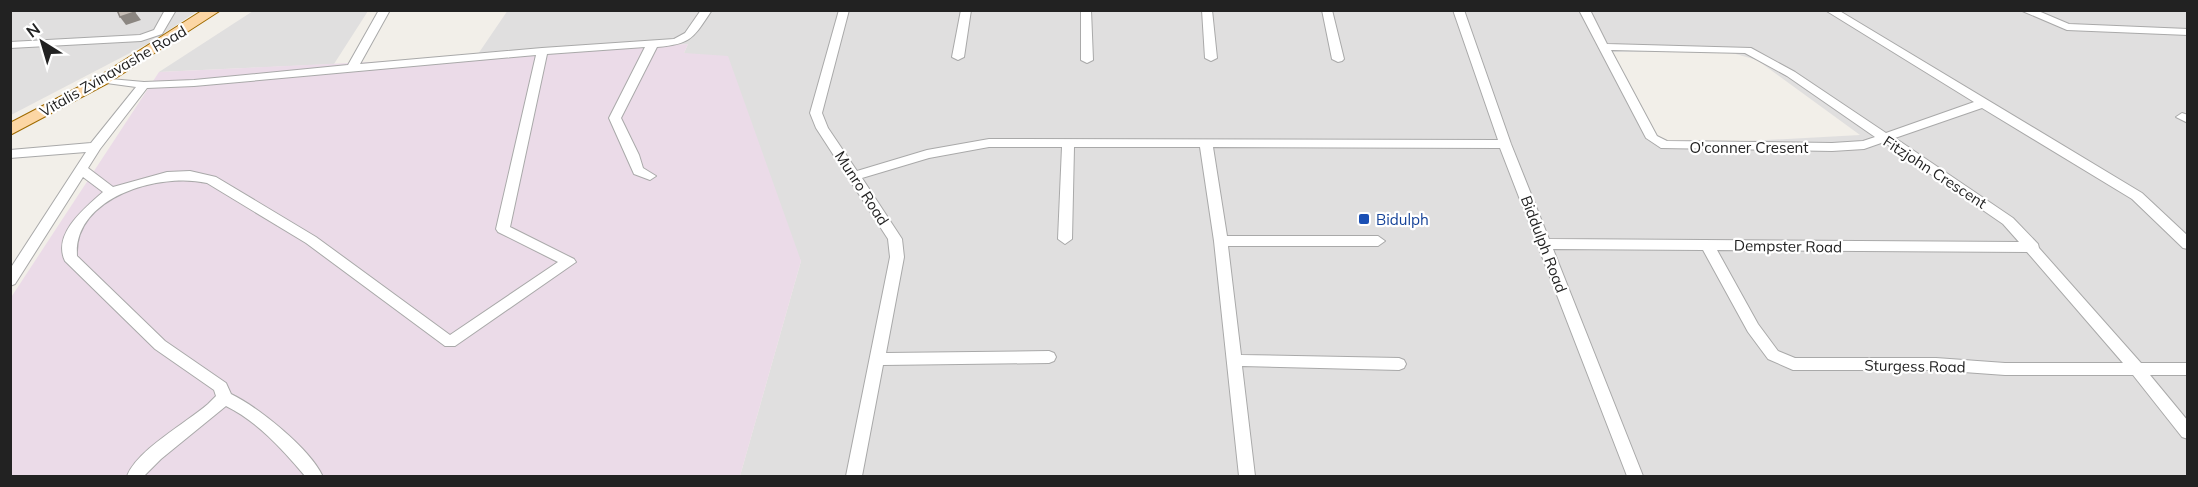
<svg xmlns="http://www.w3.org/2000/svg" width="2198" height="487" viewBox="0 0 2198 487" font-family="Mulish,sans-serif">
<rect width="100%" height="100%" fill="#f2efe9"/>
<path fill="#e0dfdf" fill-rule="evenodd" d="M508 10 2187 11V476H740L801 261 684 53 688 44 476 57ZM1725 51 1757 60 1860 135 1657 146 1609 52Z
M11 11H197L153 41 11 115Z
M253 11H368L334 64 159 72Z"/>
<path fill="#ebdbe8" d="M688 44 684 53 728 56 801 261 740 476H11L10 299 159 72 476 57Z"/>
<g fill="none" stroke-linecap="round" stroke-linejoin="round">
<defs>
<path id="minor" d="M165 10H176L162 34 141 41 10 48V42L140 35 154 30Z
M379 10H390L360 64 542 48 674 39 685 33 701 10H712C693 38 692 44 657 47L621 118 639 155 643 168 656 176 650 180 634 174 609 118 645 47 547 54 510 227 574 259 576 262 455 346H445L306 243 207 183C160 172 73 197 77 256L165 341 226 383 231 394C258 407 309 448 322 475L305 476C283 450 257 421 226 406L161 459 144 476H127C137 450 186 423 208 404L216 396 214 390 155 349 65 261C52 234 85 208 103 192L83 177 15 284 10 286V269L86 152 10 158V150L91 143 136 87 99 82V78L144 82 194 80 348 65ZM536 55 496 229 498 232 558 262 450 335 316 237 216 177 190 171 167 172 113 187 88 168 100 149 147 88 194 86Z
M839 10H849L822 113 828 128 857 171 927 150 989 139 1498 140 1453 10H1464L1511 144 1549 239 2019 242 2003 224 1884 142 1864 149 1832 151 1661 148 1646 138 1579 10H1590L1607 44 1751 48 1795 72 1886 133 1974 102 1825 10H1838L2142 193 2188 236V249L2183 248 2132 199 1982 108 1895 138 2013 218 2038 244 2039 248 2141 363H2188V375H2150L2188 421V439L2182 437 2133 375H2005L1936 370H1793L1768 359 1748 332 1703 250 1553 249 1643 476H1627L1500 148 1213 147 1227 236H1378L1385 241 1378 246H1228L1241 355 1399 358 1404 360 1406 364 1404 368 1399 370 1242 366 1255 476H1239L1214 241 1200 147H1074L1072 239 1065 244 1058 239 1062 147H989L929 158 862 178 902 239 904 257 886 353 1049 351 1054 353 1056 357 1054 361 1049 363 883 365 862 476H846L890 257 888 239 816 128 810 113ZM1611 50 1745 53 1787 76 1875 137 1863 141 1832 143 1667 141 1657 136ZM1717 250 2027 252 2123 363H2005L1936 358H1795L1778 351 1758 324Z
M961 10H971L964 57 958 60 952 57Z
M1081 10H1091L1093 60 1087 63 1081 60Z
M1202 10H1212L1217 58 1211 61 1205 58Z
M1322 10H1332L1344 59 1342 61 1338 62 1332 59Z
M2020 10H2036L2069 24 2188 29V35L2067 30Z
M2182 113 2188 115V123L2176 117Z"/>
<path id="major" d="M203 10H221L108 83 10 135V123L98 77Z"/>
</defs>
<use href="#minor" stroke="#a9a9a9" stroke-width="2"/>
<use href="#major" stroke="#a06b00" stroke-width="2"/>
<use href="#minor" fill="#fff" fill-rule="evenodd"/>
<use href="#major" fill="#fcd6a4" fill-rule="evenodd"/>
</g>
<path fill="#8b8681" d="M135 12 141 20 126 25 120 17Z"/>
<path fill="#c7bfb8" stroke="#8b8681" stroke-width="1.5" d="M117 10H134L135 12 120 17Z"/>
<rect fill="#1a4fb4" stroke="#fff" stroke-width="2" x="1358" y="213" width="12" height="12" rx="3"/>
<g text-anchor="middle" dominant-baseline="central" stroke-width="4.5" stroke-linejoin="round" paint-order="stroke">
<g font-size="15" fill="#222" stroke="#fff">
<text transform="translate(113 71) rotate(-30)">Vitalis Zvinavashe Road</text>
<text x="1749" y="147">O'conner Cresent</text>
<text transform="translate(1935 172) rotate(33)">Fitzjohn Crescent</text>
<text transform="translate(862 188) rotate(57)">Munro Road</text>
<text transform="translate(1544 244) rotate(69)">Biddulph Road</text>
<text transform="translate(1788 246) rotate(1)">Dempster Road</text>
<text transform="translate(1915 366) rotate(1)">Sturgess Road</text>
</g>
<g font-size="15" fill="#164399" stroke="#fff" text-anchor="start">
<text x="1376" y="219">Bidulph</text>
</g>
</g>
<rect width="2198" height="487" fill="none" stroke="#222222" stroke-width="24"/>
<g transform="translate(42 42) rotate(323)" stroke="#ffffff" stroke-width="4.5" paint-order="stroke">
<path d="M0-4.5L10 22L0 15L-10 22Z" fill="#222222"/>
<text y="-9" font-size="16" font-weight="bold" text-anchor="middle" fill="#222222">N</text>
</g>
</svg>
